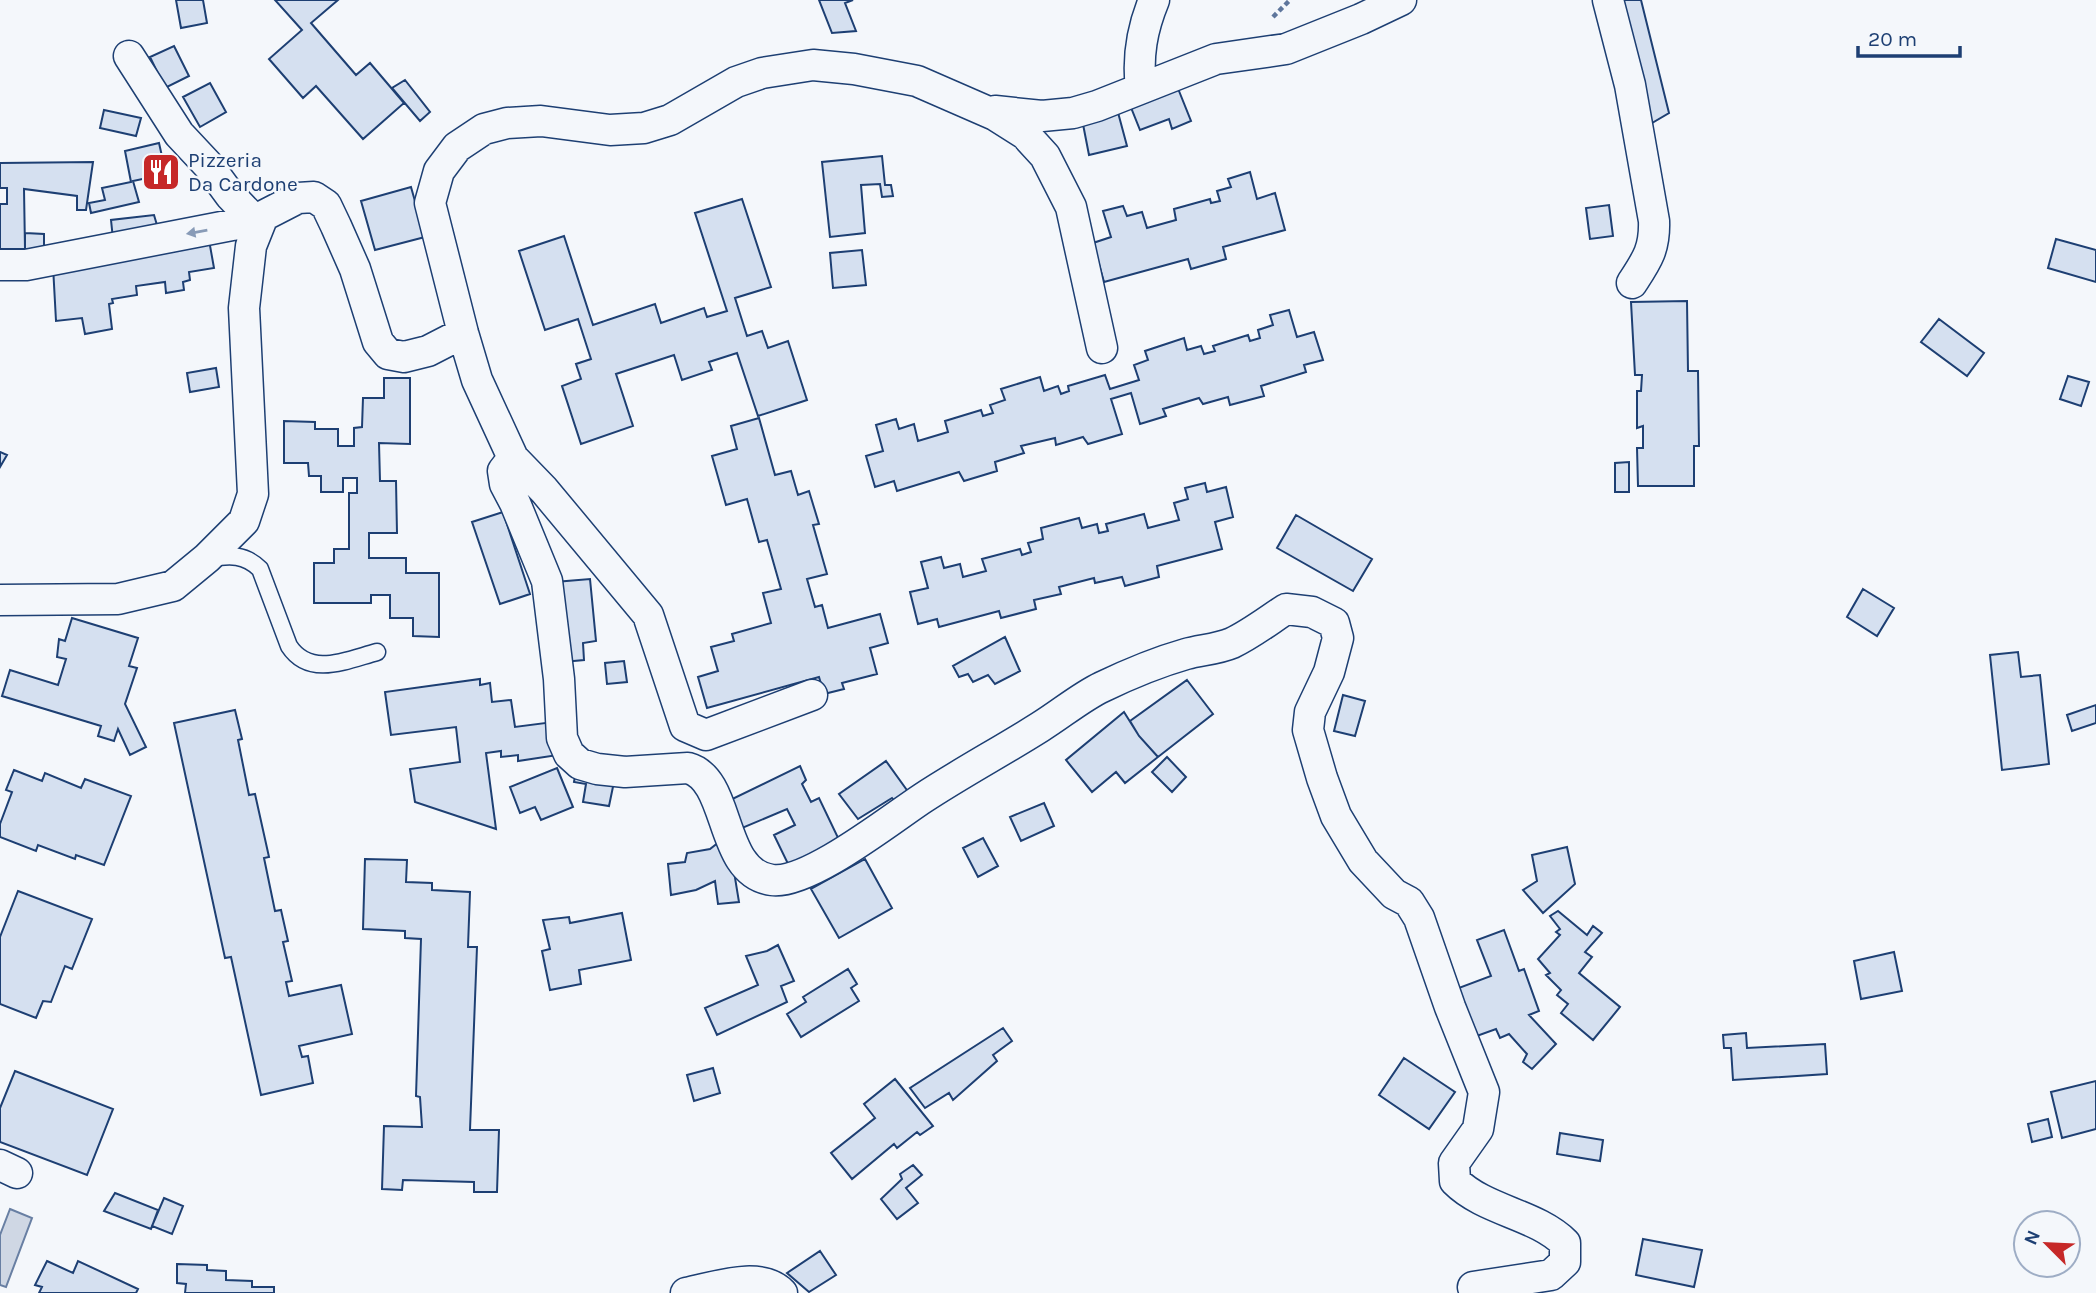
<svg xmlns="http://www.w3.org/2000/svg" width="2096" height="1293" viewBox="0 0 2096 1293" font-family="Karla,sans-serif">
<rect width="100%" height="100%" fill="#f4f7fb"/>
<path fill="#cfd7e4" stroke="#687fa3" stroke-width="2" d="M10 1209 32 1218 6 1287 0 1285V1235Z"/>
<path fill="#d5e0f0" stroke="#1d3f73" stroke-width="2" d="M176 0H203L207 23 181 28Z
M275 0H338L311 23 356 75 370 63 404 103 363 139 316 86 303 98 269 59 302 30Z
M819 0H853L845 3 856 31 832 33Z
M1621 0H1641L1669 113 1652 123Z
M174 46 189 76 165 88 150 57Z
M405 80 430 112 420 121 392 88Z
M1175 81 1191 121 1172 129 1169 119 1140 130 1128 100Z
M210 83 226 112 200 127 183 97Z
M1116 105 1127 146 1089 155 1082 119Z
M104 110 141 118 136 136 100 128Z
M159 143 166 174 133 181 139 202 91 213 89 203 105 200 102 188 131 182 125 151Z
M882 156 885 185H891L893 196 882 197 880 184 861 185 865 233 830 237 822 162Z
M93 162 86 210H77V196L24 189 25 249H0V204H7V188H0V163Z
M1250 172 1257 199 1275 193 1285 230 1223 247 1226 259 1191 269 1188 259 1104 282 1093 243 1111 237 1103 211 1123 206 1127 216 1142 212 1147 228 1176 220 1174 209 1210 199 1211 203 1220 201 1217 191 1231 187 1228 179Z
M411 187 425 237 375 250 361 201Z
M742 199 771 287 735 298 747 336 762 331 768 348 788 341 807 400 758 416 737 353 709 362 712 370 682 380 674 355 616 374 633 426 581 444 562 386 581 379 576 364 591 359 578 319 545 330 519 251 564 236 593 325 655 304 661 323 704 308 707 317 727 311 695 213Z
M1609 205 1613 236 1590 239 1586 208Z
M154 215 159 232 113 239 111 220Z
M25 233 44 234V250L25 249Z
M2056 239 2096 250V282L2048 268Z
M209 240 214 268 189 272 190 280 183 282 184 290 166 293 165 282 136 286 137 295 112 299 113 303 109 304 112 329 85 334 82 318 56 321 53 266Z
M862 250 866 285 833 288 830 253Z
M1687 301 1688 371H1698L1699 446H1694V486H1638L1637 448H1643V426L1637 428V391H1641L1642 375H1635L1631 302Z
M1289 310 1297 337 1314 332 1323 360 1304 365 1306 372 1261 386 1264 396 1230 405 1228 397 1203 404 1199 398 1163 409 1166 416 1140 424 1131 393 1111 399 1122 434 1088 444 1083 437 1056 445 1055 438 1021 446 1024 453 995 462 997 471 964 481 959 472 897 491 894 481 875 487 866 456 883 451 876 425 896 419 899 429 914 424 918 441 948 432 945 421 981 410 983 416 993 413 990 405 1005 400 1001 389 1040 377 1044 391 1058 386 1061 394 1069 391 1068 386 1105 375 1110 389 1139 380 1134 365 1148 360 1145 351 1184 338 1187 350 1201 346 1204 354 1215 351 1213 346 1248 335 1250 341 1260 338 1258 330 1273 325 1270 315Z
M1939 319 1984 353 1967 376 1921 342Z
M216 368 219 387 190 392 187 373Z
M2068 376 2089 382 2081 406 2060 399Z
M384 378H410V444L379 443 380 481H396L397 533H369V558H406V573H439V637L413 636V618H390V595H371V603H314V563H334V549H349V493H357V478H343V492H321V476H309L308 463H284V421L315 422V429H338V446H354V428L362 427 363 398H384Z
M759 418 775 475 791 471 798 495 809 491 819 524 813 525 827 574 807 579 815 607 822 605 828 628 880 614 888 643 870 648 877 674 842 683 844 689 824 694 819 677 707 708 698 677 718 671 711 647 734 641 732 634 771 623 763 593 781 589 767 540 759 542 747 499 726 505 712 456 737 449 731 426Z
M0 452 7 455 0 467Z
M1629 462V492H1615V463Z
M1205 483 1207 492 1226 487 1233 517 1215 522 1222 549 1157 566 1159 577 1125 586 1122 577 1095 583 1094 578 1059 587 1061 594 1034 600 1036 609 1001 618 999 611 939 627 937 619 918 624 910 592 928 588 921 562 941 557 944 568 960 564 963 577 986 571 982 559 1020 549 1022 555 1031 552 1028 543 1043 539 1041 528 1079 518 1082 528 1097 524 1099 533 1108 531 1106 524 1144 514 1148 528 1179 520 1174 503 1188 499 1185 488Z
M503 512 530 594 500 604 472 522Z
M1296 515 1372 559 1353 591 1277 548Z
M590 579 596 641 583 643 584 660 563 662 555 582Z
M1863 589 1894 608 1877 636 1847 617Z
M72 618 138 638 129 666 137 668 125 704 146 747 130 755 118 729 114 741 98 736 101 726 2 696 10 670 58 685 66 659 57 657 59 639 65 641Z
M1005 637 1020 671 995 684 988 675 973 682 968 674 959 677 953 666Z
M2018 652 2021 677 2040 675 2049 764 2002 770 1990 655Z
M624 661 627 682 607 684 605 663Z
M480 679V685L490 683 492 702 511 700 515 727 553 722 558 755 518 761V755L501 757V751L486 753 496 829 415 802 410 769 460 762 456 727 391 735 385 692Z
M1187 680 1213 714 1158 757 1139 736 1130 721Z
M1343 695 1365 701 1355 736 1334 731Z
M2096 705V723L2072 731 2067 715Z
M235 710 242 739 238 740 249 795 255 794 269 857 264 858 275 911 281 910 288 941 283 942 292 981 286 982 289 996 341 985 352 1034 299 1046 302 1057 308 1056 313 1083 261 1095 231 957 225 958 174 723Z
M1124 712 1139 736 1158 757 1125 783 1116 772 1092 792 1066 760Z
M1167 757 1186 777 1172 792 1152 772Z
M886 761 909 793 896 803 892 798 858 819 839 794Z
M800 766 806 780 802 784 811 802 819 798 841 844 790 868 774 835 795 825 787 809 735 831 722 804Z
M557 768 573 807 541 820 535 807 520 813 510 787Z
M14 770 42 781 45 773 81 788 85 779 131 796 104 865 76 855 75 859 38 845 36 851 0 837V824L12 792 6 790Z
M576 770 615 777 609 806 583 802 586 784 574 782Z
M1044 803 1054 826 1021 841 1010 817Z
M728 835 739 902 718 904 715 881 696 890 671 895 668 864 685 862 687 853 710 849Z
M983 838 998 866 978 877 963 848Z
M1567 847 1575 884 1543 913 1523 890 1537 881 1532 855Z
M365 859 407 860 406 882 432 883V890L470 892 468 947H477L470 1130H499L497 1192H474V1182L403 1180 402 1190 382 1189 384 1126 422 1127 420 1097 416 1096 421 939 405 938V931L363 929Z
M865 859 892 908 839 938 811 889Z
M18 891 92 919 72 969 65 966 51 1002 43 1001 36 1018 0 1004V937Z
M1558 911 1587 935 1593 926 1602 933 1585 952 1592 957 1579 973 1620 1007 1593 1040 1561 1013 1568 1004 1557 995 1561 990 1546 975 1550 973 1538 959 1560 935 1556 932 1560 929 1550 916Z
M622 913 631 960 579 970 581 984 550 990 542 951 550 949 543 920 569 917 570 923Z
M1504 930 1519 971 1524 969 1539 1011 1529 1015 1556 1044 1532 1069 1523 1062 1527 1054 1509 1034 1500 1038 1496 1029 1474 1037 1456 989 1491 976 1477 940Z
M778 945 794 981 781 986 787 1002 717 1035 705 1008 758 985 746 956 767 951Z
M1894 952 1902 991 1861 999 1854 961Z
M848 969 857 984 851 988 859 1001 801 1037 787 1014 806 1002 803 997Z
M1003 1028 1012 1041 993 1055 997 1061 953 1100 949 1093 925 1108 910 1088Z
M1746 1033 1747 1048 1825 1044 1827 1074 1733 1080 1731 1048H1724L1723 1035Z
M1404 1058 1455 1092 1429 1129 1379 1095Z
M713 1068 720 1093 694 1101 687 1075Z
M15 1071 113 1109 87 1175 0 1142V1108Z
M895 1079 933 1126 920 1135 917 1132 897 1148 894 1144 852 1179 831 1153 875 1118 864 1104Z
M2096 1081V1129L2062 1138 2051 1092Z
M2048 1119 2052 1137 2032 1142 2028 1124Z
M1560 1133 1603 1140 1600 1161 1557 1154Z
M913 1165 922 1175 906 1188 918 1203 897 1219 881 1199 902 1179 900 1174Z
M115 1193 158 1210 151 1229 104 1211Z
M164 1198 183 1206 172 1234 152 1226Z
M1643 1239 1702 1250 1694 1287 1636 1275Z
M820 1251 836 1275 809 1292 787 1273Z
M47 1261 73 1273 78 1261 138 1289 136 1293H39L42 1287 35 1285Z
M177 1264 207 1265V1270L226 1271V1280L252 1281V1287H274V1293H185L186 1284 177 1283Z"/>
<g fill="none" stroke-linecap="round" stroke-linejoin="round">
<defs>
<path id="service" d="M210 558C230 555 245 554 260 569L289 646C310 678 347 660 377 652"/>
<path id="minor" d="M1608 0 1630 85 1654 221C1655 249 1647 260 1632 283
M129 56 179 134 208 165 230 195 254 220
M1141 88C1137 56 1142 29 1154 0
M995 111 1042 116 1073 113 1097 106 1216 59 1286 49 1361 19 1401 0
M0 265H26L232 225 263 216
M513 458 503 471 505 484 515 503 547 581 559 679 562 738 569 754 580 764 597 769 625 772 688 768C732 780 718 873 772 880 808 885 891 819 923 798 961 773 1002 751 1040 727 1061 714 1081 697 1102 687 1129 674 1158 662 1186 654 1201 650 1218 649 1232 643 1251 634 1269 620 1286 609L1312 612 1334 623 1338 638 1329 672 1310 712 1308 730 1322 778 1336 816 1363 861 1394 894 1409 902 1419 918 1450 1007 1484 1092 1478 1129 1454 1163 1455 1181C1485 1211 1536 1214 1565 1243V1262L1551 1275 1473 1287
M0 600 118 599 173 586 207 558 244 521 253 494 244 308 251 246 263 216 298 198 314 197 326 205 336 226 355 269 378 342 388 354 404 357 428 351 463 333
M812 695 706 735 685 726 648 615 544 490 513 458 477 380 463 333 430 203 439 171 457 147 484 129 507 123 541 121 610 130 644 128 670 120 736 82 762 73 813 65 854 69 917 81 995 115 1025 134 1045 156 1071 207 1102 348
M0 1165 17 1173
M686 1293C713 1288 760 1270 782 1293"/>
</defs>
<use href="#service" stroke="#1d3f73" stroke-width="19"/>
<use href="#minor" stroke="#1d3f73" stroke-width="33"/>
<path stroke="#5e769c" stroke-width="4.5" stroke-dasharray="5 3.5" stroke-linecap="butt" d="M1273 17 1290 0"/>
<use href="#service" stroke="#f4f7fb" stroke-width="16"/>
<use href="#minor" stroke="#f4f7fb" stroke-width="30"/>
</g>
<defs><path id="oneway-solid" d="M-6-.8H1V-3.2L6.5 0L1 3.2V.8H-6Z" transform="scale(1.75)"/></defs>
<use fill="#889bb7" href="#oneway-solid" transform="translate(197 232) rotate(170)"/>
<defs>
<symbol id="restaurant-square" viewBox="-11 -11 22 22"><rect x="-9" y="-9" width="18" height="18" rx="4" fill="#c62828" stroke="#f4f7fb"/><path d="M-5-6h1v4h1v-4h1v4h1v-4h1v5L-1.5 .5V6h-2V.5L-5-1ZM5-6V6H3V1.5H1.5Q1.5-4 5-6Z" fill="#fff"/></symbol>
</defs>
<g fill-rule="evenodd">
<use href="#restaurant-square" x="139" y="150" width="44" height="44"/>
</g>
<g text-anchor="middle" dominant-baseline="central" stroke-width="5" stroke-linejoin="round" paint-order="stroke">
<g font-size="21" fill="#1d3f73" stroke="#f4f7fb" text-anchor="start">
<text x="188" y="160">Pizzeria<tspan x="188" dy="24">Da Cardone</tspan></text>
</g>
</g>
<g transform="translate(2047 1244) rotate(294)"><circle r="33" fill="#f4f7fb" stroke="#9eadc5" stroke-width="2"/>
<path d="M0-5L12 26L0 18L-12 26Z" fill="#c62828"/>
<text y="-10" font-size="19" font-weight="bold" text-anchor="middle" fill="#1d3f73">N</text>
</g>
<path d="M1858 46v10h102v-10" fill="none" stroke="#1d3f73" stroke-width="3.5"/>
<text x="1868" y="46" font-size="21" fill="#1d3f73" stroke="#f4f7fb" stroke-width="5" paint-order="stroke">20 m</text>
</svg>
